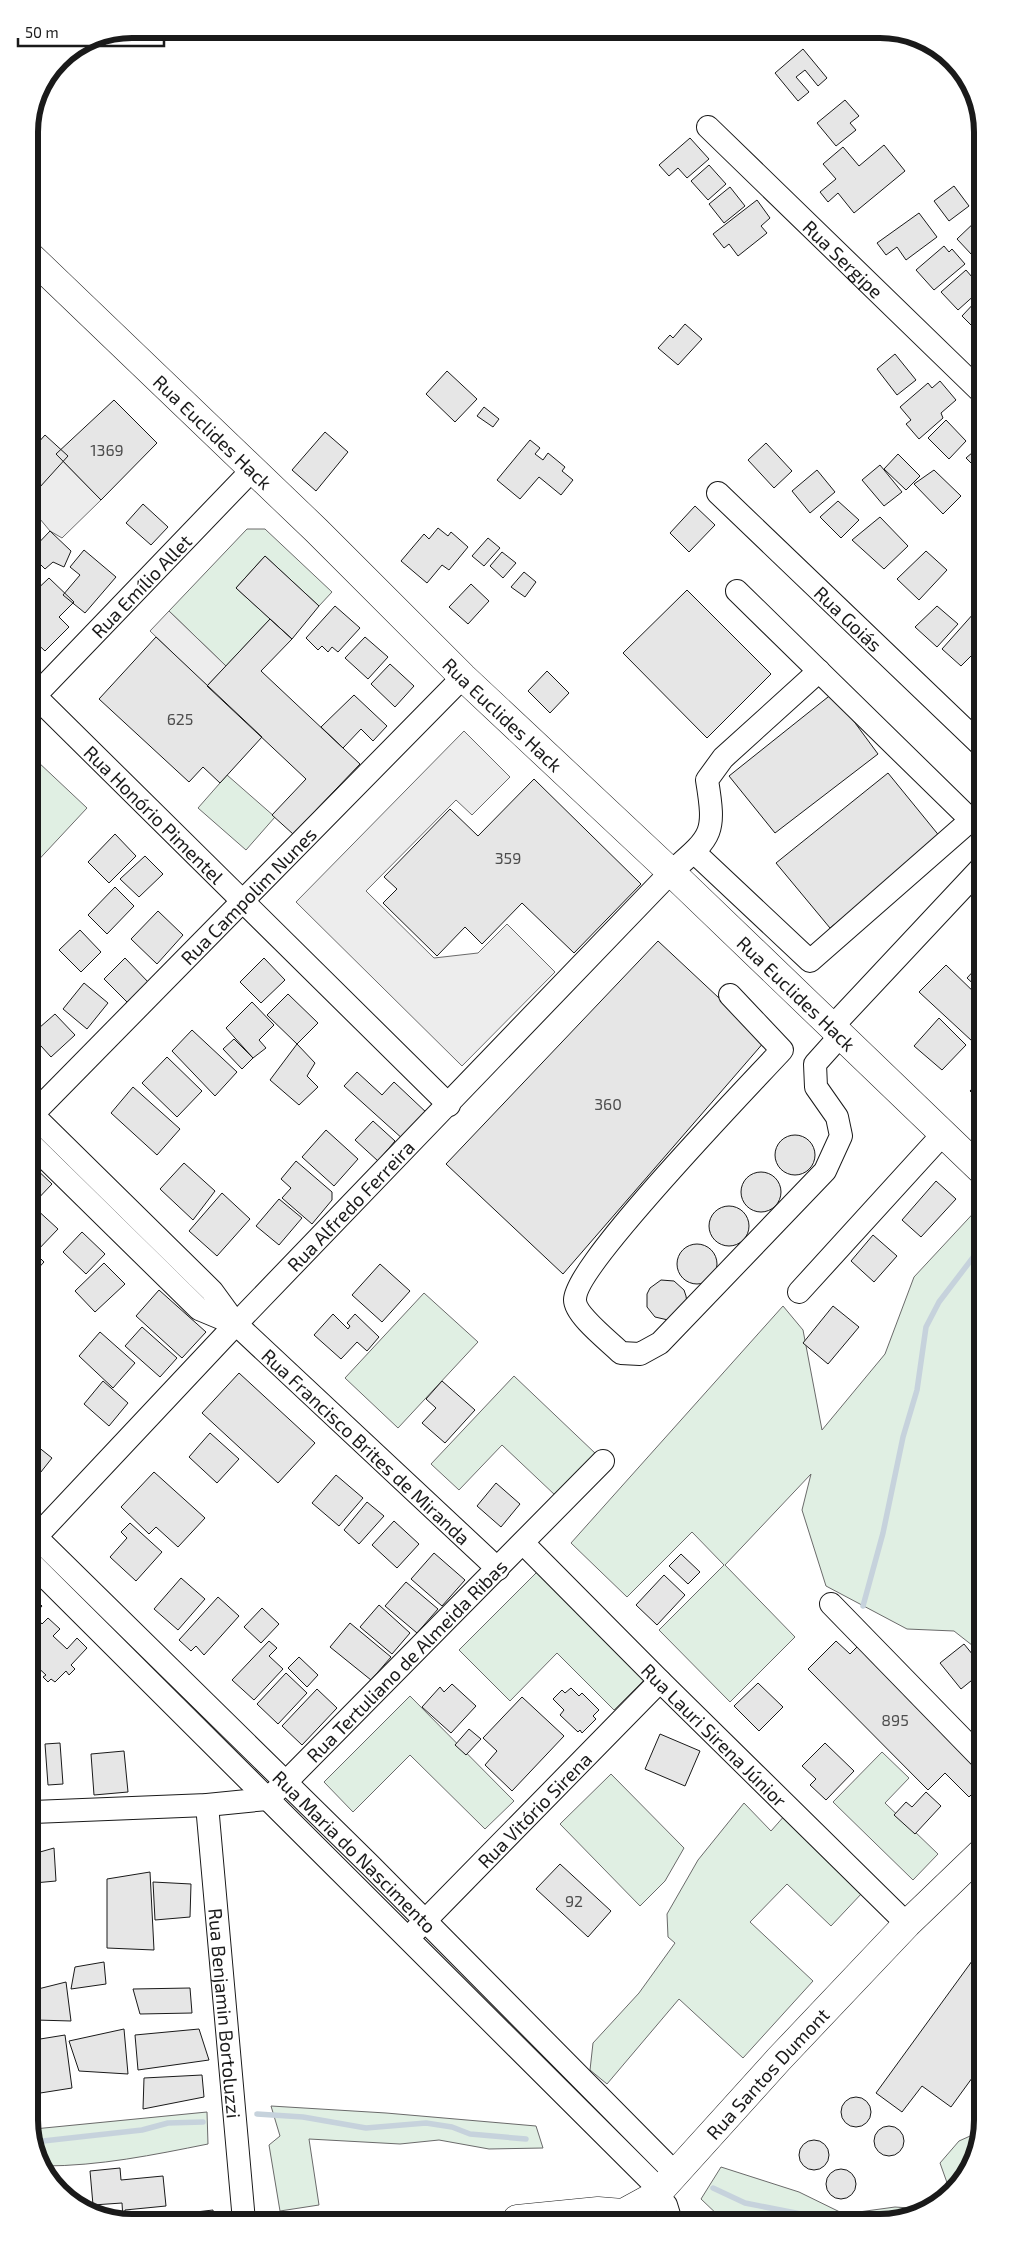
<svg xmlns="http://www.w3.org/2000/svg" width="1012" height="2251" viewBox="0 0 1012 2251" font-family="'Exo 2',sans-serif">
<rect width="100%" height="100%" fill="#fff"/>
<path fill="#e0efe3" stroke="#6a6a6a" d="M247 529H265L332 592 319 606 265 556 236 588 270 619 226 666 169 611Z
M37 761 87 808 31 868V767Z
M227 775 275 817 246 850 198 808Z
M981 1205 982 1653 954 1631 907 1629 826 1586 802 1510 811 1474 725 1565 795 1637 730 1702 659 1630 724 1565 692 1532 627 1597 571 1543 783 1306 803 1330 822 1430 885 1354 914 1277Z
M424 1293 478 1342 398 1428 345 1378Z
M514 1376 596 1454 556 1496 502 1445 459 1490 431 1464Z
M540 1569 647 1677 614 1710 557 1653 510 1701 459 1650Z
M410 1696 514 1801 485 1829 410 1755 353 1812 324 1782Z
M882 1752 909 1778 885 1803 938 1854 913 1880 833 1802Z
M611 1774 684 1848 665 1881 640 1906 560 1824Z
M744 1803 771 1831 786 1814 863 1892 831 1926 787 1884 750 1922 813 1981 743 2058 679 1999 607 2084 590 2070 593 2043 639 1993 675 1943 668 1937 667 1914 698 1860Z
M271 2106 386 2113 536 2126 543 2148 489 2149 439 2140 400 2144 309 2139 319 2205 280 2211 269 2145 280 2136Z
M207 2112 208 2144C153 2155 100 2166 43 2166L34 2153V2129Z
M979 2132 962 2182 950 2191 940 2163 959 2141Z
M721 2167 799 2192 844 2214 895 2207 925 2209 914 2217 721 2218 701 2199Z"/>
<path fill="#ededed" stroke="#6a6a6a" d="M56 454 101 500 62 538 50 531 30 507V480Z
M169 611 226 666 207 686 150 631Z
M464 731 510 777 472 815 456 800 366 891 434 958 478 953 507 924 555 972 462 1066 296 902Z"/>
<g fill="none" stroke-linecap="round" stroke-linejoin="round">
<path stroke="#c6d2dc" stroke-width="5.5" d="M863 1606 883 1533 903 1437 917 1390 926 1327 939 1302 981 1247
M257 2114 303 2117 366 2128 426 2123 452 2127 470 2134 526 2139
M34 2142 142 2130 168 2123 203 2122
M713 2188 745 2203 816 2217"/>
</g>
<path fill="#e6e6e6" stroke="#1a1a1a" d="M803 49 827 78 818 86 805 70 796 77 809 92 798 101 775 73Z
M845 100 859 116 850 123 856 130 836 146 817 123Z
M690 138 709 159 687 178 678 168 669 176 659 165Z
M884 145 905 171 854 213 838 193 828 202 820 192 836 179 823 164 843 147 859 166Z
M709 165 726 184 708 200 691 181Z
M954 186 969 206 949 221 934 201Z
M730 187 745 206 724 223 709 204Z
M757 200 770 218 761 226 767 233 738 256 729 244 724 248 713 234Z
M919 213 937 237 906 260 897 247 886 255 877 243Z
M978 219V249L972 255 957 239Z
M944 246 949 252 952 249 965 264 934 290 916 270Z
M966 270 978 284V292L958 310 941 292Z
M978 299V332L962 316Z
M685 324 702 339 678 365 658 348 670 335 673 338Z
M895 354 916 380 897 395 877 369Z
M447 371 477 399 455 422 426 394Z
M940 381 956 400 941 413 943 418 919 439 906 424 911 420 900 407 928 383 932 388Z
M114 400 157 443 101 500 56 454Z
M484 407 499 419 493 427 477 416Z
M946 420 966 441 949 459 928 438Z
M325 432 348 452 316 491 292 470Z
M45 435 68 456 30 498V437L37 444Z
M530 440 540 448 535 454 543 460 548 453 565 467 562 471 573 480 561 495 539 477 520 499 497 480Z
M766 443 792 471 774 488 748 460Z
M979 447V471L966 458Z
M898 454 920 476 906 490 884 469Z
M880 465 902 492 884 506 862 480Z
M817 470 835 492 810 513 792 491Z
M934 470 961 496 943 514 914 484Z
M838 501 859 520 841 538 820 517Z
M143 504 168 527 151 545 126 523Z
M695 506 715 525 689 552 670 533Z
M880 517 908 546 884 569 852 540Z
M438 528 448 536 451 532 468 547 449 570 442 565 427 583 401 561 424 534 429 539Z
M50 531 71 551 64 567 53 562 45 569 30 554V552Z
M488 538 500 548 484 566 472 556Z
M84 550 116 577 85 613 63 595 80 575 70 567Z
M926 551 947 570 919 600 897 579Z
M502 552 516 563 503 578 490 566Z
M265 556 319 606 292 639 236 588Z
M524 572 536 582 525 597 511 587Z
M49 578 74 602 59 617 69 627 45 651 30 637V596Z
M471 584 489 601 468 624 449 607Z
M687 590 771 674 707 738 623 653Z
M335 606 360 628 338 652 332 647 328 652 322 646 318 650 306 638Z
M937 606 958 624 937 647 915 627Z
M974 613 979 617V648L961 666 942 649Z
M270 619 292 639 261 671 360 764 293 834 272 815 306 779 207 686Z
M156 637 262 737 220 783 203 767 189 782 99 699Z
M365 637 388 657 368 679 345 658Z
M390 664 414 686 395 707 371 684Z
M979 667V682L972 675Z
M547 671 569 693 550 713 528 691Z
M833 693 878 754 775 833 729 776Z
M354 695 387 726 373 741 361 729 343 748 321 727Z
M888 773 941 838 830 928 776 863Z
M534 779 641 884 574 953 522 903 482 944 465 927 437 956 383 903 397 889 384 877 450 809 478 836Z
M115 834 136 856 109 883 88 862Z
M145 856 163 874 139 897 120 879Z
M115 887 134 906 107 934 88 915Z
M158 911 183 935 157 964 131 939Z
M80 930 101 952 81 972 59 950Z
M658 941 765 1041 563 1274 446 1164Z
M125 958 150 984 129 1004 104 979Z
M264 958 285 980 261 1003 240 982Z
M946 965 980 998V1032L972 1041 919 992Z
M979 965 980 966V990L967 978Z
M84 983 108 1003 87 1029 63 1009Z
M31 990 39 998 31 1007Z
M288 994 318 1023 297 1044 267 1015Z
M252 1002 274 1025 259 1040 266 1048 253 1058 226 1028Z
M55 1014 75 1035 51 1057 31 1035Z
M939 1018 966 1045 942 1070 914 1046Z
M192 1030 237 1072 215 1096 172 1051Z
M234 1039 253 1058 242 1069 223 1049Z
M297 1044 315 1063 307 1076 318 1087 299 1105 270 1080Z
M167 1057 202 1091 177 1117 142 1083Z
M357 1072 382 1095 394 1082 428 1114 404 1140 344 1086Z
M980 1080V1100L970 1091Z
M133 1087 180 1129 157 1155 111 1113Z
M373 1121 395 1141 378 1161 355 1140Z
M326 1130 358 1159 334 1186 302 1157Z
M775 1155a20 20 0 1 1 40 0a20 20 0 1 1-40 0Z
M296 1161 332 1192V1200L312 1224 282 1198 291 1188 281 1179Z
M184 1163 215 1191 193 1220 160 1189Z
M32 1165 52 1184 32 1205Z
M741 1192a20 20 0 1 1 40 0a20 20 0 1 1-40 0Z
M936 1181 956 1199 921 1237 902 1220Z
M222 1193 250 1219 217 1256 189 1231Z
M279 1199 302 1218 279 1245 256 1226Z
M709 1226a20 20 0 1 1 40 0a20 20 0 1 1-40 0Z
M34 1207 58 1229 35 1253 44 1262 32 1275V1209Z
M82 1232 105 1254 86 1274 63 1252Z
M873 1235 897 1256 874 1282 851 1261Z
M677 1264a20 20 0 1 1 40 0a20 20 0 1 1-40 0Z
M104 1263 125 1284 95 1312 75 1291Z
M380 1264 410 1291 382 1322 352 1295Z
M661 1280 674 1281 684 1290 686 1296 687 1303 668 1320 655 1317 647 1307V1294L650 1288Z
M159 1290 206 1332 182 1358 136 1316Z
M833 1306 859 1327 828 1364 803 1343Z
M333 1314 348 1329 350 1326 347 1323 355 1314 379 1337 367 1351 357 1342 341 1359 314 1335Z
M142 1327 177 1358 160 1377 125 1346Z
M100 1332 135 1363 113 1388 79 1356Z
M239 1373 315 1443 278 1483 202 1413Z
M103 1381 128 1403 109 1426 84 1404Z
M442 1381 475 1410 445 1443 422 1423 436 1408 426 1399Z
M210 1433 239 1459 217 1483 189 1457Z
M32 1442 52 1458 33 1482Z
M154 1472 205 1518 178 1547 156 1527 149 1534 121 1507Z
M336 1475 363 1498 339 1526 312 1503Z
M496 1483 520 1504 501 1527 477 1506Z
M367 1502 384 1516 359 1544 344 1530Z
M394 1521 419 1544 397 1568 372 1545Z
M130 1523 162 1552 136 1581 110 1557 127 1538 121 1532Z
M434 1553 465 1580 442 1606 411 1579Z
M681 1554 700 1572 688 1584 669 1566Z
M664 1575 685 1595 657 1625 636 1605Z
M181 1578 205 1599 178 1630 154 1609Z
M406 1582 438 1609 417 1633 385 1606Z
M33 1597 42 1606 34 1615 42 1624 48 1618 60 1629 53 1636 67 1649 77 1638 87 1648 71 1665 75 1669 69 1675 66 1671 55 1682 51 1679 48 1682 43 1677 46 1675 33 1663Z
M218 1597 239 1616 204 1655 196 1646 191 1651 179 1640Z
M379 1605 410 1633 392 1654 360 1627Z
M262 1608 279 1624 261 1643 244 1627Z
M350 1623 391 1657 371 1680 330 1647Z
M269 1641 277 1648 269 1656 283 1669 254 1700 232 1680Z
M836 1641 850 1654 859 1645 982 1769V1784L969 1797 945 1773 928 1790 808 1669Z
M964 1644 982 1666V1672L961 1689 940 1663Z
M299 1657 318 1675 307 1687 288 1668Z
M286 1673 307 1693 278 1724 257 1704Z
M758 1683 783 1707 759 1731 734 1706Z
M452 1684 476 1706 451 1733 422 1707 440 1687 444 1692Z
M571 1688 579 1696 582 1693 599 1710 593 1716 596 1719 582 1733 580 1730 578 1732 560 1715 564 1710 553 1699 562 1690 565 1693Z
M317 1689 337 1708 302 1745 282 1726Z
M522 1697 564 1736 512 1791 485 1765 497 1751 483 1738Z
M469 1729 481 1739 466 1755 455 1745Z
M660 1734 700 1751 685 1786 645 1769Z
M60 1743 63 1784 48 1785 45 1744Z
M825 1743 854 1771 826 1800 810 1785 816 1779 802 1766Z
M124 1751 128 1792 94 1795 91 1754Z
M33 1755 37 1783H33Z
M926 1792 941 1806 915 1834 894 1815 906 1802 912 1807Z
M54 1848 56 1881 34 1883 33 1854Z
M560 1864 611 1911 588 1937 536 1889Z
M150 1872 154 1950 107 1948V1879Z
M153 1882 191 1884 190 1917 155 1920Z
M983 1946V2063L951 2107 922 2086 902 2112 876 2093Z
M104 1962 106 1984 71 1989 75 1967Z
M66 1982 71 2021 36 2020 34 1990Z
M190 1988 192 2013 140 2014 133 1989Z
M124 2029 128 2074 79 2071 69 2041Z
M199 2029 209 2060 138 2070 135 2035Z
M65 2035 72 2088 34 2094V2040Z
M202 2075 204 2097 143 2109 144 2078Z
M841 2112a15 15 0 1 1 30 0a15 15 0 1 1-30 0Z
M34 2101H37L41 2145 34 2146Z
M874 2141a15 15 0 1 1 30 0a15 15 0 1 1-30 0Z
M799 2155a15 15 0 1 1 30 0a15 15 0 1 1-30 0Z
M120 2168 121 2180 163 2176 166 2206 125 2210 124 2222 117 2219H123L122 2203 93 2205 90 2171Z
M826 2184a15 15 0 1 1 30 0a15 15 0 1 1-30 0Z
M85 2200V2207L70 2202Z
M213 2210 214 2221 171 2222 170 2215Z
M726 2215V2218H704V2216Z"/>
<g fill="none" stroke-linecap="round" stroke-linejoin="round">
<defs>
<g id="minor">
<path id="s1" d="M708 127 979 390"/>
<path d="M29 282 43 268"/>
<path id="s2" d="M718 493 979 743"/>
<path id="s3" d="M30 691 449 1105"/>
<path id="s4" d="M30 701 252 470"/>
<path d="M694 852 810 961 971 820 737 591"/>
<path d="M730 995 782 1050C750 1085 574 1266 575 1300 575 1315 610 1342 621 1353L640 1354 660 1343 825 1171 841 1136 837 1117 816 1087 815 1064 841 1035"/>
<path d="M832 1027 980 869"/>
<path id="s5" d="M32 1114 212 1291 236 1324 498 1569"/>
<path id="s6" d="M32 1115 463 677"/>
<path d="M32 1145 199 1309 235 1324"/>
<path d="M799 1292 943 1134"/>
<path id="s7" d="M33 1534 370 1865 675 2173"/>
<path id="s8" d="M33 1540 236 1324 671 872C712 836 716 835 707 780L723 758 819 671"/>
<path id="s9" d="M523 1543 660 1681 907 1924"/>
<path d="M33 1565 660 2190"/>
<path d="M831 1604 982 1759"/>
<path id="s10" d="M207 1805 244 2221"/>
<path id="s11" d="M33 1812 207 1805 267 1799 286 1782 603 1461"/>
<path id="s12" d="M415 1931 660 1681"/>
<path d="M656 2195 666 2205 670 2218"/>
</g>
<g id="major">
<path id="s13" d="M29 255 317 531 463 677 671 872 981 1170"/>
<path id="s14" d="M517 2219 598 2211 623 2213 656 2195 779 2059 907 1924 983 1851"/>
</g>
</defs>
<use href="#minor" stroke="#1a1a1a" stroke-width="24"/>
<use href="#major" stroke="#1a1a1a" stroke-width="29"/>
<use href="#minor" stroke="#fff" stroke-width="22"/>
<use href="#major" stroke="#fff" stroke-width="28"/>
</g>
<g text-anchor="middle" dominant-baseline="central" stroke-width="4" stroke-linejoin="round" paint-order="stroke">
<g font-size="16" fill="#4d4d4d">
<text x="107" y="449">1369</text>
<text x="180" y="718">625</text>
<text x="508" y="857">359</text>
<text x="608" y="1103">360</text>
<text x="895" y="1719">895</text>
<text x="574" y="1900">92</text>
</g>
<g font-size="19" fill="#1a1a1a" stroke="#fff">
<text stroke="none"><textPath href="#s1" startOffset="189">Rua Sergipe</textPath></text>
<text stroke="none"><textPath href="#s13" startOffset="255">Rua Euclides Hack</textPath></text>
<text stroke="none"><textPath href="#s4" startOffset="160">Rua Emílio Allet</textPath></text>
<text stroke="none"><textPath href="#s2" startOffset="181">Rua Goiás</textPath></text>
<text stroke="none"><textPath href="#s13" startOffset="660">Rua Euclides Hack</textPath></text>
<text stroke="none"><textPath href="#s3" startOffset="175">Rua Honório Pimentel</textPath></text>
<text stroke="none"><textPath href="#s6" startOffset="308">Rua Campolim Nunes</textPath></text>
<text stroke="none"><textPath href="#s13" startOffset="1065">Rua Euclides Hack</textPath></text>
<text stroke="none"><textPath href="#s8" startOffset="461">Rua Alfredo Ferreira</textPath></text>
<text stroke="none"><textPath href="#s5" startOffset="472">Rua Francisco Brites de Miranda</textPath></text>
<text stroke="none"><textPath href="#s11" startOffset="431">Rua Tertuliano de Almeida Ribas</textPath></text>
<text stroke="none"><textPath href="#s9" startOffset="271">Rua Lauri Sirena Júnior</textPath></text>
<text stroke="none"><textPath href="#s12" startOffset="170">Rua Vitório Sirena</textPath></text>
<text stroke="none"><textPath href="#s7" startOffset="452">Rua Maria do Nascimento</textPath></text>
<text stroke="none"><textPath href="#s10" startOffset="209">Rua Benjamin Bortoluzzi</textPath></text>
<text stroke="none"><textPath href="#s14" startOffset="309">Rua Santos Dumont</textPath></text>
</g>
</g>
<path d="M0 0H1012V2251H0ZM132 38H880A94 94 0 0 1 974 132V2120A94 94 0 0 1 880 2214H132A94 94 0 0 1 38 2120V132A94 94 0 0 1 132 38Z" fill="#fff" fill-rule="evenodd"/>
<path fill="none" stroke="#1a1a1a" stroke-width="6" d="M132 38H880A94 94 0 0 1 974 132V2120A94 94 0 0 1 880 2214H132A94 94 0 0 1 38 2120V132A94 94 0 0 1 132 38Z"/>
<path d="M18 38v8h146v-8" fill="none" stroke="#1a1a1a" stroke-width="2.5"/>
<text x="25" y="38" font-size="15" fill="#1a1a1a" stroke="#ffffff" stroke-width="4" paint-order="stroke">50 m</text>
</svg>
